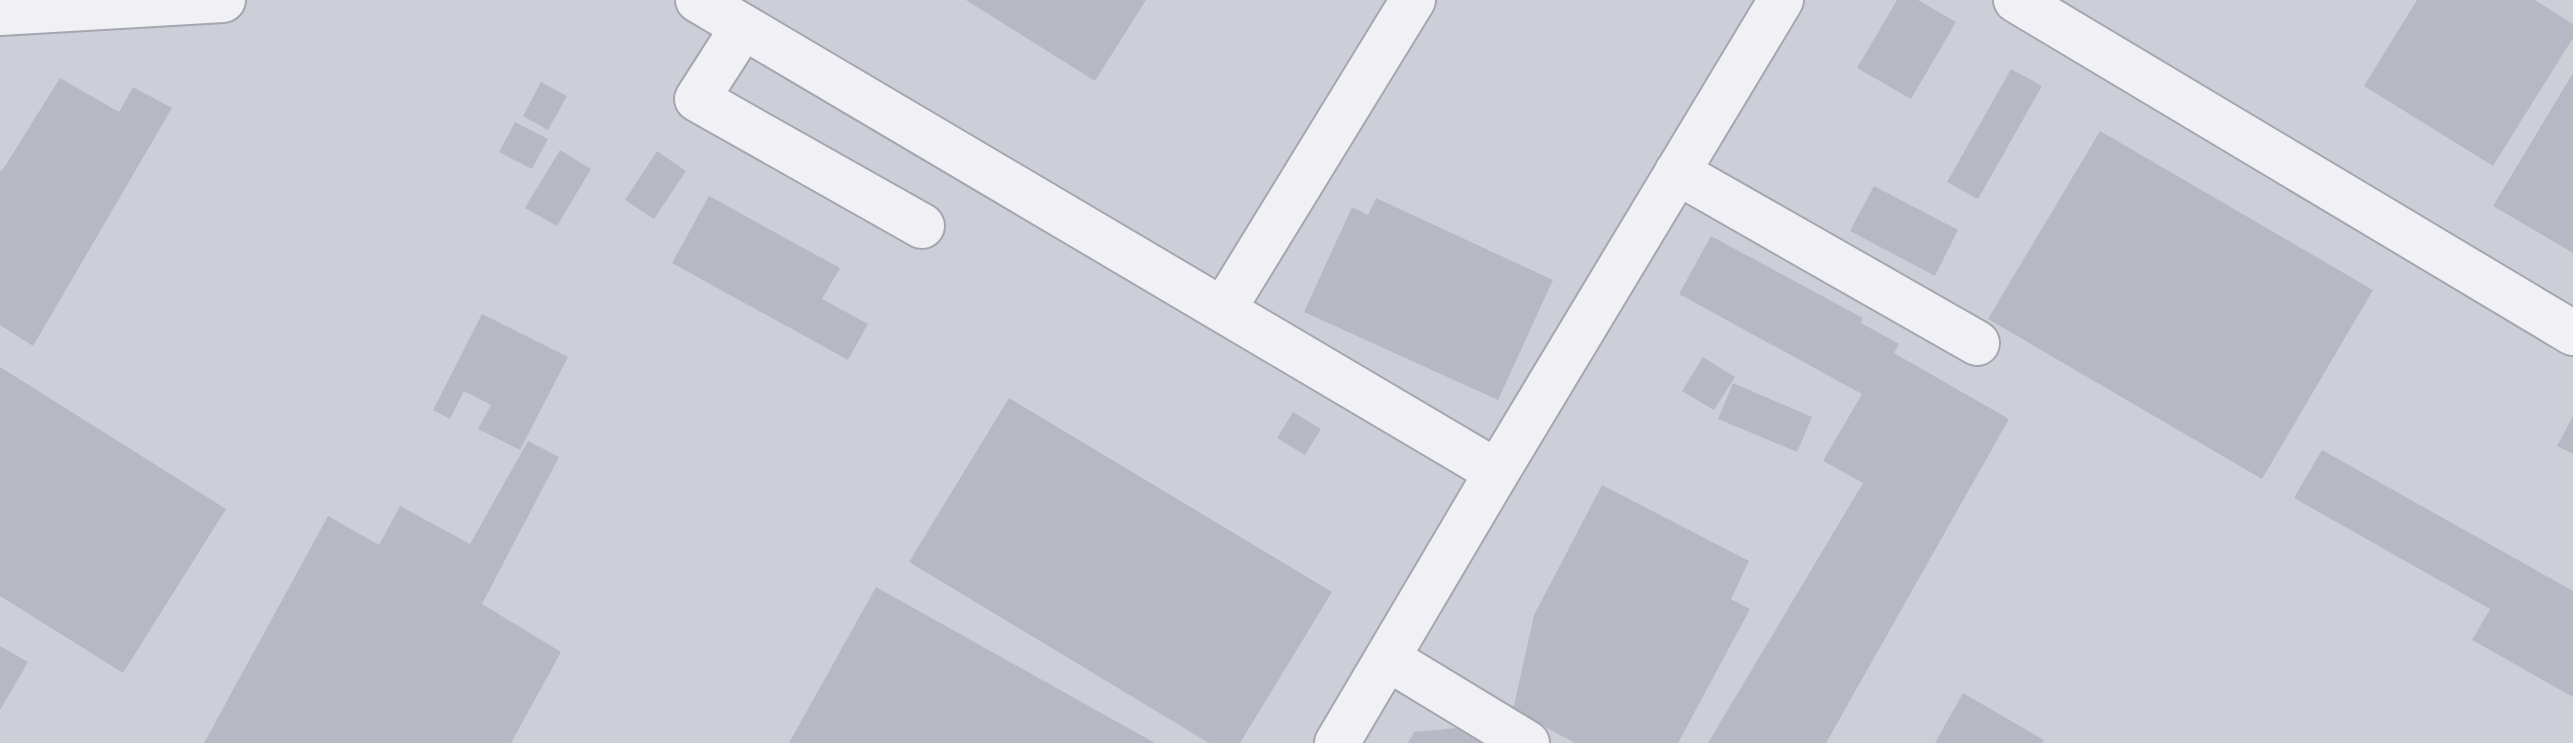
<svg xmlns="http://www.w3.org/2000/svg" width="2573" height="743" viewBox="0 0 2573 743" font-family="'Sofia Sans Condensed',sans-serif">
<rect width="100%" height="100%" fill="#dee0e7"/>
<path fill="#cdcfd8" d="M0 0H2573V743H0Z"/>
<path fill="#b6b9c3" d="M966 0H1146L1095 81Z
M1897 0H1918L1956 22 1911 99 1857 68Z
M2417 0H2535L2573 24V38L2493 166 2364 86Z
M2011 69 2042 86 1978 199 1947 182Z
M2573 73V253L2493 206Z
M60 78 119 112 133 87 172 108 33 346 0 325V170L2 171Z
M541 82 567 96 548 130 523 116Z
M515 122 548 139 532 169 499 152Z
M2100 131 2373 290 2262 479 1988 319Z
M560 150 591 169 557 226 525 208Z
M657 151 686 171 654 219 625 200Z
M1874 186 1958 230 1935 276 1850 231Z
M709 196 840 268 822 299 868 324 848 360 672 263Z
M1376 198 1553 280 1498 400 1304 312 1352 207 1368 215Z
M1711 236 1863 318 1861 323 1899 344 1894 353 2009 419 1826 743H1708L1863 483 1823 461 1862 394 1679 294Z
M482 314 568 357 520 450 478 429 491 405 464 391 450 419 433 410Z
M1703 357 1735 377 1714 410 1682 391Z
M0 367 226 509 123 673 0 596Z
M1733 383 1812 417 1797 452 1718 419Z
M1009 398 1332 592 1240 743H1209L909 562Z
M1293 412 1321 429 1305 455 1277 438Z
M2573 416V454L2557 446Z
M528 441 559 457 482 604 561 652 511 743H204L328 516 379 545 400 506 470 544Z
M2322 450 2573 591V697L2472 640 2490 609 2294 498Z
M1602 485 1749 561 1731 599 1750 609 1678 743H1575L1513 710 1534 615Z
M876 587 1155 743H789Z
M0 646 28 662 0 710Z
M1963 693 2044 740 2042 743H1935Z
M1457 728 1482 743H1408L1414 732Z"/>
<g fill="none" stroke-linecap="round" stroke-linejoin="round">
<defs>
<path id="minor" d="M698 0 1497 472
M2016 0 2573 333
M0 13 223 0
M743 27 697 99 922 226
M1677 172 1977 343
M1223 310 1413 0
M1387 658 1527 743
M1337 743 1497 472 1781 0"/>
</defs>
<use href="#minor" stroke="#a4a7b0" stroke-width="48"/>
<use href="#minor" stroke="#f1f1f5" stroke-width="44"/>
</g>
</svg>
